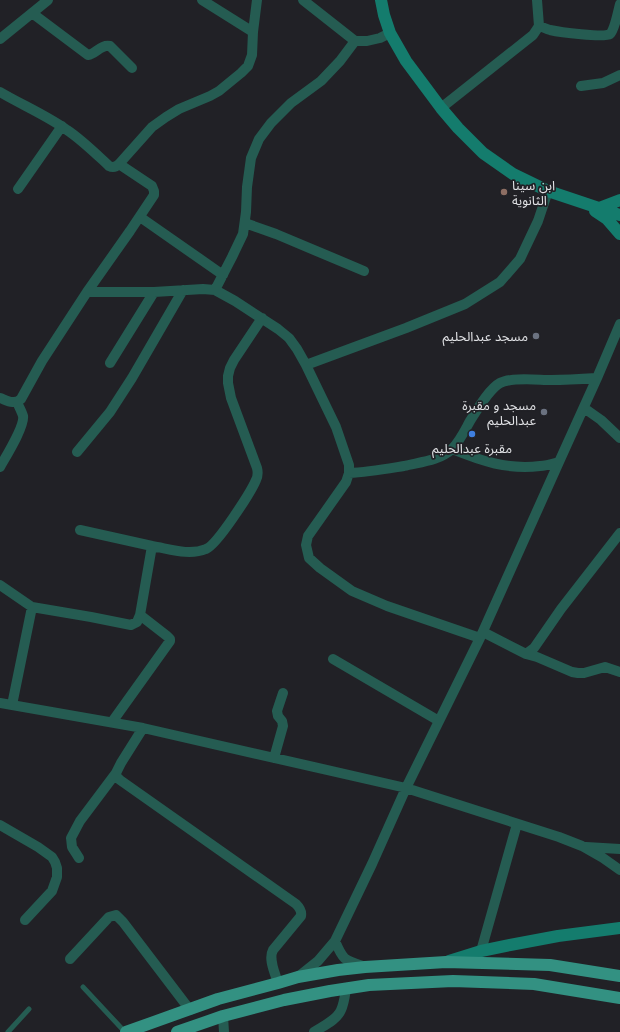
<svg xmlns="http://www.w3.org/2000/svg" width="620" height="1032" viewBox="0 0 620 1032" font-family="Inter,'Noto Sans Arabic',sans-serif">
<rect width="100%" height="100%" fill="#212126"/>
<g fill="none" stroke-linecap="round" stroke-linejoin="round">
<path stroke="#255c52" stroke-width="5" d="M83 987 125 1032
M8 1032 29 1009"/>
<path stroke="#255c52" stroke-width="10" d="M202 0 253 32
M303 0 355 41H367L380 38 390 33
M32 13 88 55C96 54 101 44 110 46L132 68
M539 26C543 27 546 29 550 30 559 32 604 38 610 34 615 29 618 11 620 4
M0 39 48 0
M581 86 603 83 620 75
M0 92C22 105 46 115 67 130 82 140 95 153 109 166 113 168 116 167 119 164L152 127 166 117 179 109 210 96 219 91 241 73 248 66 252 55 253 32 257 0
M441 108 533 35 539 26 537 0
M18 189 62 126
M140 217 223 275
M245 223 276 234 364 271
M215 290 232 257 243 234 246 212 247 187 251 158 259 139 271 123 291 103 321 81 340 61 355 41
M87 292 130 231 154 195V191L152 186 119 164
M110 363 154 292
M306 365 406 328 465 304 500 282 520 259 538 221 548 191
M0 398C8 401 14 405 21 399L42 361 87 292H154L203 289 215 290 235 301 278 329 289 338 297 349 306 365 336 427 349 465V473L346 482 308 536 306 545 309 558 320 568 352 591 387 606 480 638
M584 408 601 420 620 438
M452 449C481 461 508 470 540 466 546 466 552 464 559 462
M77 452 110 412 132 378 183 290
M0 467C5 458 25 426 23 416 22 412 19 407 17 402
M349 473C368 472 385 469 404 466 420 462 439 461 452 449 460 441 465 430 470 421 477 410 489 389 500 383 511 377 538 380 551 380 567 380 582 379 597 378
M80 530 152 546
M0 585 32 607 12 705
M32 607 91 617 131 625 137 622 140 615 152 546C170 549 189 556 206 549 217 545 251 492 256 480 258 476 258 472 257 468L231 398 228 383V376L230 368 234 360 262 318
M483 632 526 654 537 657 572 672 578 673H584L605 667 620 672
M526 654 534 648 561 609 620 533
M333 659 439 721
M0 703 143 728 406 788 559 837 582 846 603 858 620 870
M112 722 170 641V639L167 636 140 615
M274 758 283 726 282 721 278 716 277 711 283 693
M116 773 117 777 120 780 296 904C300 908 302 911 301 916L273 950C268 959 275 973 278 983
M0 825 38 847 52 857 55 862 57 868V877L52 891 25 920
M586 847 620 849
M79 858 72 847 71 838 80 821 116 773 121 763 143 728
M335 941C343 960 344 960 363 966
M481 951 517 824
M70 959 109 917 116 915 123 922 190 1010
M298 977 318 961 335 941 372 864 406 788 480 638 559 462 597 378 620 324
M223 1016 224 1032
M314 1032C323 1026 337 1020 341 1010 344 1004 345 995 346 989"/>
<path stroke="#147c6d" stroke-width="12" d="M381 0 384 15 390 33 406 61 441 108 458 128 483 153 513 174 548 191 620 215
M599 208 620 200
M595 211 607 219 620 234
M449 961 481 951 510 945 558 936 620 928"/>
<path stroke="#339182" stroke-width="12" d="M126 1032 218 999 278 983 298 977 338 970 365 967 446 962 550 965 620 976
M177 1032 223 1016 284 1000 330 991 369 985 453 981 534 984 620 998"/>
</g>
<circle fill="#8d6e63" stroke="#212126" stroke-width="1.5" cx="504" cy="192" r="4"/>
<g fill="#6b7280" stroke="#212126" stroke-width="1.5">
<circle cx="536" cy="336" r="4"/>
<circle cx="544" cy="412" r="4"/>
</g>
<circle fill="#3f7fe0" stroke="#212126" stroke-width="1.5" cx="472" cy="434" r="4"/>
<g text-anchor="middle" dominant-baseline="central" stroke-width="3.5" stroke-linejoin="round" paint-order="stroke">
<g font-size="13" fill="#e1e2e5" stroke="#212126" text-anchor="end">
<text x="512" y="185" text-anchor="start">ابن سينا<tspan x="512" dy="15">الثانوية</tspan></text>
<text x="528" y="336">مسجد عبدالحليم</text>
<text x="536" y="405">مسجد و مقبرة<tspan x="536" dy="15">عبدالحليم</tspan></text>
<text x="472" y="448" text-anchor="middle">مقبرة عبدالحليم</text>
</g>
</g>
</svg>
